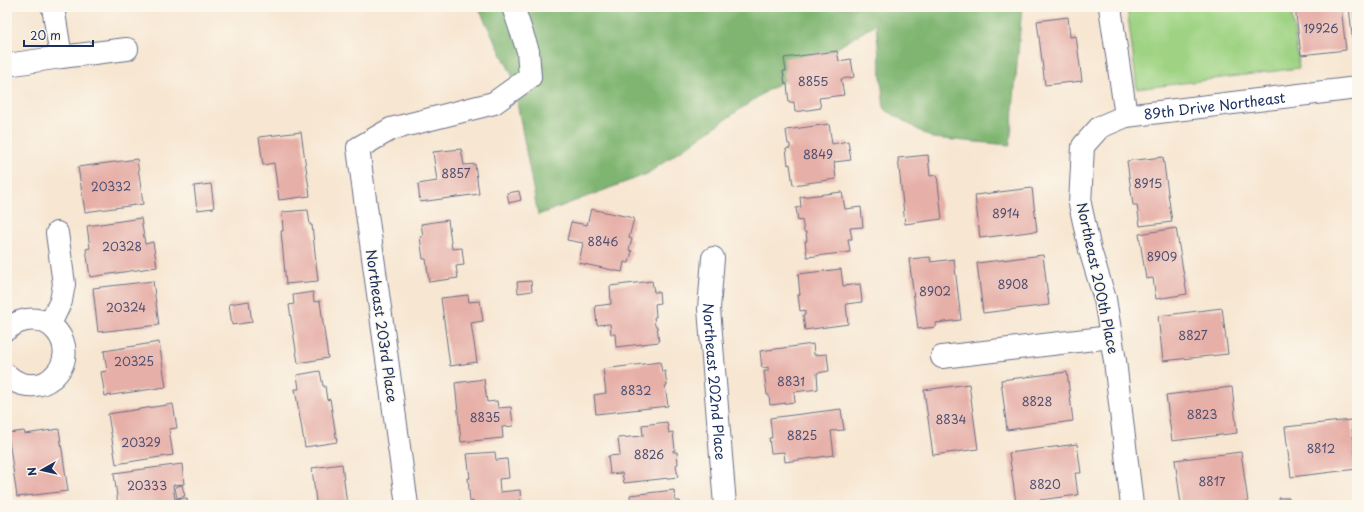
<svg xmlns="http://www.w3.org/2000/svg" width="1364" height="512" viewBox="0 0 1364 512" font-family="'Playpen Sans',sans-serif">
<rect width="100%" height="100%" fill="#fbf7ec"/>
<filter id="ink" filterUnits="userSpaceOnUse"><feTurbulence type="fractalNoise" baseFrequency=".025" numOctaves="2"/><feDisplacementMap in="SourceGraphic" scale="8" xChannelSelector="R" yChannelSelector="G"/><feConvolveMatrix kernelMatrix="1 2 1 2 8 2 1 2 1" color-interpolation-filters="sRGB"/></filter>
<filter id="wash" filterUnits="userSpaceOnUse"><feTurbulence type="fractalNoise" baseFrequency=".012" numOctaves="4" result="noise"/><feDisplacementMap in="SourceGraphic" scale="16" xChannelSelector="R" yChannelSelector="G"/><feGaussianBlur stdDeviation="0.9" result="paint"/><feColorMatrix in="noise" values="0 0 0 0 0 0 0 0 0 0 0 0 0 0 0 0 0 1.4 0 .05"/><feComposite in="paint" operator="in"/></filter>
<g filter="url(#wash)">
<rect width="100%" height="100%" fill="#f7e6d1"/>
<path fill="#9fd383" stroke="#5d8170" d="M1127 7H1291L1299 68 1137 89Z"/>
<path fill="#7fb571" stroke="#4d7268" d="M478 7H1022L1010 145 932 138 884 109 876 24 762 94 647 174 538 215 512 75Z"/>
<g id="blocks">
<path fill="#e6afa7" d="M1295 7H1341L1346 50 1301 55Z
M1349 7H1357V44L1353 45Z
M1068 17 1070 37 1076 36 1082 81 1045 85 1037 21Z
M837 51 839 61 851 59 854 77 841 79 844 95 819 98 821 108 795 112 794 102 789 103 787 84H785L783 71H786L784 58Z
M829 124 832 144 848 141 851 160 834 162 836 179 793 185 790 164 788 165 786 149 790 148V144H788L786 130Z
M301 132 310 196 279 200 274 163 263 165 259 137Z
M461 149 464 165 475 164 479 194 420 202 418 184 437 181 433 152Z
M928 155 930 176 937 175 942 219 905 224 898 158Z
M1163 157 1172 222 1140 226 1137 205H1133L1127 161Z
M137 159 143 204 85 212 78 167Z
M211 184 214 208 197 210 194 186Z
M1032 188 1037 231 980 238 975 195Z
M519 191 521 200 509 203 507 193Z
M842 192 845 209 861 207 863 227 850 228 852 239H848L850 252 807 257 805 241H807L806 232H804L802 220 798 221 796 208 801 207 800 197Z
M591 209 634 218 629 238 632 239 629 250 632 251 629 263 624 262 622 272 579 263 583 243 567 240 571 222 587 225Z
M308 210 310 225H312L318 281 286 284 281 231H283L282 212Z
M141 218 145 244 153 242 157 267 90 277 86 249 90 248 87 226Z
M448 220 452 249 462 248 464 265 456 266 458 278 429 282 426 259H423L420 237 423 236 421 224Z
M1176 228 1187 294 1156 299 1153 278 1146 279 1139 234Z
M1043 255 1049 305 983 313 977 263Z
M930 257 931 262 954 259 961 320 936 323V327L918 329 909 259Z
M841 269 843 286 860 284 862 302 846 304 848 324 805 330 803 315H805V310L800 311 798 295H800L798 274Z
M153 281 159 325 98 332 93 288Z
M531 281 532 291 518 293 517 282Z
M652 281 654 292H659L660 303 655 304 656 317H654L655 326H657L659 342 616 347 615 334H611L610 324 597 325 595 306 611 304 610 286Z
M313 292 314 302 320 301 328 358 298 363 289 305 294 304 293 295Z
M468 295 469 302 480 301 483 321 471 323 477 362 450 366 441 298Z
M249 301 252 322 232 325 229 304Z
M1222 308 1228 354 1163 361 1158 316Z
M159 342 166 387 105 396 101 372 107 371 104 351Z
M813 344 814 355 827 354 829 371 817 373 818 389 794 392 795 402 770 405 769 395H767L764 371H768V367L762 368 760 351Z
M660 362 662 372 665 371 667 386H665L668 406 596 414 594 395 606 393 603 369Z
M320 371 323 386H325L327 400 330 399 337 442 305 447 295 389H299L297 375Z
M1067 372 1073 421 1007 430 1001 380Z
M484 379 487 402 497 401 498 408 511 407 513 426 502 427 503 438 461 442 455 383Z
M969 384 978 449 933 455 924 390Z
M1232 387 1237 433 1172 441 1166 395Z
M173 404 177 428 169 429 173 455 116 464 108 414Z
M841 409 844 430 831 431 834 455 785 462 784 452 771 453 769 438H772L770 418Z
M1351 420 1357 469 1291 477 1285 427Z
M667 422 669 433 673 432 675 450H673V452H677L678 464 676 465 678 477 624 483 622 473 610 474 608 456 620 455 618 438 643 436 642 425Z
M59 429 68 491 17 497 8 433 24 431 25 434Z
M1077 444 1081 473H1075L1078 495 1016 503 1009 453Z
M495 452 496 460 507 459 509 478 499 479 500 492 520 490 521 505H473V501L470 502 468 478H470L467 454Z
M1241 452 1248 502 1227 505H1181L1175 460Z
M182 464 184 484 173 485 175 499 187 498 188 505H118L114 473Z
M342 464 347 505H312V503L316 502 312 468Z
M182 485 185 496 177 498 175 487Z
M674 490 675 501H680L681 505H631L630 495Z
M1279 498H1289V505H1280Z"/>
</g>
</g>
<g filter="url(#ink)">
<use href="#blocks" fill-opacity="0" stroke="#686f86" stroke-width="1"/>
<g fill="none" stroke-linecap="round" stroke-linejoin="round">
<defs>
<g id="minor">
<path d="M1110 7 1126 116"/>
<path d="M61 57 127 49"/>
<path d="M7 65 61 57 53 7"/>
<path id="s1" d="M713 258 709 309 725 505"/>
<path d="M50 324 61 301 64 284 57 233"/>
<path d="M7 329C47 298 85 350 52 378 47 382 41 385 35 385 24 386 15 383 7 375"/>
<path d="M942 357 1111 337"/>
<path d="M407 505 358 148 391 129 494 103 530 77 528 51 513 7"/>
<path id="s2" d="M1132 505 1115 361 1105 299 1090 250 1080 204 1083 146 1100 127 1126 116 1357 88"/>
</g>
</defs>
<use href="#minor" stroke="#686f86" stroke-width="24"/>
<use href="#minor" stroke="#fff" stroke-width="22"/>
</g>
</g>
<g text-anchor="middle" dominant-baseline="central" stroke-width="3" stroke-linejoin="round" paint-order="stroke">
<g font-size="12" fill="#4e4f70">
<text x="1321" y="28">19926</text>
<text x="813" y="81">8855</text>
<text x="818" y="154">8849</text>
<text x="456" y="173">8857</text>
<text x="1148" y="183">8915</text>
<text x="111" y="186">20332</text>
<text x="1006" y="213">8914</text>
<text x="603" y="241">8846</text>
<text x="122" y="246">20328</text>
<text x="1162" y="256">8909</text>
<text x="1013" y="284">8908</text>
<text x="935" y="291">8902</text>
<text x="126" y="307">20324</text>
<text x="1193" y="335">8827</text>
<text x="134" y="361">20325</text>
<text x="791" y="381">8831</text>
<text x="636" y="390">8832</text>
<text x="1037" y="401">8828</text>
<text x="1202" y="414">8823</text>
<text x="485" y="417">8835</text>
<text x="951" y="419">8834</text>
<text x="802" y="435">8825</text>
<text x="141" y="442">20329</text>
<text x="1321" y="448">8812</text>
<text x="649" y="454">8826</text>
<text x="1212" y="481">8817</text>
<text x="1045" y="484">8820</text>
<text x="147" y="485">20333</text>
</g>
<g font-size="14" fill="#1b2f5e" stroke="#fbf7ec">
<text stroke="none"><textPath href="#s2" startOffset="507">89th Drive Northeast</textPath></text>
<text transform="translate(1098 278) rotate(78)">Northeast 200th Place</text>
<text transform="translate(382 326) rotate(82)">Northeast 203rd Place</text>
<text stroke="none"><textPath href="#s1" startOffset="124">Northeast 202nd Place</textPath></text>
</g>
</g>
<rect width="1364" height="512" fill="none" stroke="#fbf7ec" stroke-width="24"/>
<g transform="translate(42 470) rotate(262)" stroke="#fbf7ec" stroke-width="3" paint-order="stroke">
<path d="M0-3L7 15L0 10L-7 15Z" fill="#1b2f5e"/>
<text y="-6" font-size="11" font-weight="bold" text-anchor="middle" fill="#1b2f5e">N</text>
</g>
<path d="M24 40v6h69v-6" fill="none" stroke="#1b2f5e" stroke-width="2"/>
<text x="30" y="40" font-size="12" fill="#1b2f5e" stroke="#fbf7ec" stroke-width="3" paint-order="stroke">20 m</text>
</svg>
